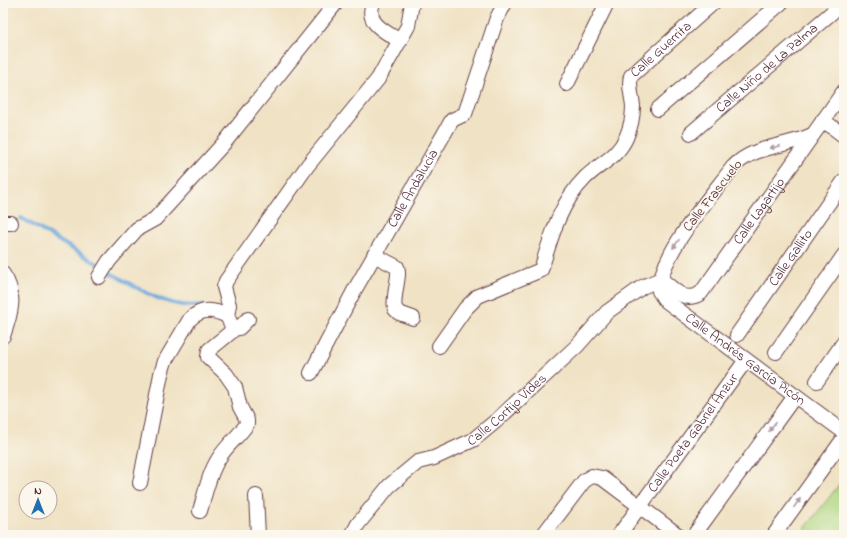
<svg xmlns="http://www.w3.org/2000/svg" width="847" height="538" viewBox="0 0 847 538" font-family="'Indie Flower',sans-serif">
<rect width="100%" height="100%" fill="#fbf7ec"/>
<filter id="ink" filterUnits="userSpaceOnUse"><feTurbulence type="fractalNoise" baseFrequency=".025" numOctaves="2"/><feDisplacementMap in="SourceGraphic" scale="8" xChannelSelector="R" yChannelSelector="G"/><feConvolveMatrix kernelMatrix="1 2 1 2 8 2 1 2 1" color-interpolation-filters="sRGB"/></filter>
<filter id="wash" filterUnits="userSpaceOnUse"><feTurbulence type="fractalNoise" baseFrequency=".012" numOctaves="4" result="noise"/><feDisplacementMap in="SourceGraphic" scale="16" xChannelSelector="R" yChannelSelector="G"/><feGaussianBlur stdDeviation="0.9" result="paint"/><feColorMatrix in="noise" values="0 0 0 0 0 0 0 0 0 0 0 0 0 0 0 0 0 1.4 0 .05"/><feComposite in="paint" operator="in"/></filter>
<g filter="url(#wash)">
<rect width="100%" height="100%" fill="#f0e2c4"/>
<path fill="#afd782" stroke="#7c7b56" d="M844 478V535H800Z"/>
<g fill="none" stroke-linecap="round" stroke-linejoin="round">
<path stroke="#6ca8dd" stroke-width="4" d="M21 218 98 264
M109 272C139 288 168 310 203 305"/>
</g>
</g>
<g filter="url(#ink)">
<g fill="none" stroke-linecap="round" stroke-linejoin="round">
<defs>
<g id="minor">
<path d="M373 3C365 24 385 31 400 41"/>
<path d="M567 84 607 3"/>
<path d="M658 109 781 3"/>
<path d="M823 120 844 136"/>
<path id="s1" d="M691 133 843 3"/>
<path id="s2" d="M812 135C786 147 754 145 733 167 710 198 661 252 659 291L665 300 844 432"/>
<path d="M3 223H11"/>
<path d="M374 255 397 267C401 274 392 297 395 309L399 313 413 318"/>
<path d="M3 274C17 294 11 314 3 336"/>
<path d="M99 277 109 261 137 229 155 219 225 142 336 3"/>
<path id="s3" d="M661 279C673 289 685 304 701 293L844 91"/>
<path d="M232 329 239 328 248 319"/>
<path id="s4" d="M737 335 844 181"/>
<path id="s5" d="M439 346 465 309 478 296 541 270C551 237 560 203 585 178 600 163 616 159 626 138 630 129 633 116 633 106 632 95 628 86 631 76L713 3"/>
<path d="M776 352 844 255"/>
<path id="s6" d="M311 373 354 291 452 120 465 114 497 18 505 3"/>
<path d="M817 381 844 342"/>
<path d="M140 483 161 374 165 361 190 319C202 308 213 309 227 316"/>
<path d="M256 496 258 535"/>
<path d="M200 511C205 494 209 473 219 458 227 445 239 436 247 424V420L240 407 235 387 226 374 208 357 209 350 231 332 232 326 227 316 229 305 224 287 226 281 308 165 378 79 408 26 412 3"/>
<path id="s7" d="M352 535 358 524 389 486 418 462 434 458 473 440 496 421 577 346 607 312 642 287 661 279"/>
<path d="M543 535 584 481 592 476 602 478 678 535"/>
<path id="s8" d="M619 535 746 360"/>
<path d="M694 535 795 396"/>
<path d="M774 535 844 438"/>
</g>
</defs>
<use href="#minor" stroke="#633c42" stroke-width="16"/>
<use href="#minor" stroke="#fff" stroke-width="14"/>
</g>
<defs><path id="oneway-solid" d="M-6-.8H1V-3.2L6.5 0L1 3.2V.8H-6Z"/></defs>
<g fill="#ae9aa0">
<use href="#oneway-solid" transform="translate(775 147) rotate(167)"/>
<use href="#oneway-solid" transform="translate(676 244) rotate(126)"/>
<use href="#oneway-solid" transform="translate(772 427) rotate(126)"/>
<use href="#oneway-solid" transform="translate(797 503) rotate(-54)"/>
</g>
</g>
<g text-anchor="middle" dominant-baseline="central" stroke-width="3" stroke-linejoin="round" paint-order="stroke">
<g font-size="14" fill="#4a1f2b" stroke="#fbf7ec">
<text stroke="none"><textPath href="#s5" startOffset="396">Calle Guerrita</textPath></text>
<text stroke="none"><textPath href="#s1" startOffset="100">Calle Niño de La Palma</textPath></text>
<text stroke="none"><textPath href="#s6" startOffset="211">Calle Andalucía</textPath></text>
<text transform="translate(713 196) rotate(-52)">Calle Frascuelo</text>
<text stroke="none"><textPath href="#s3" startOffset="147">Calle Lagartijo</textPath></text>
<text stroke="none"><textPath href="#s4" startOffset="94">Calle Gallito</textPath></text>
<text stroke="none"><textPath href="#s2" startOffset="343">Calle Andrés García Picón</textPath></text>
<text stroke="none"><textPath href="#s7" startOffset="204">Calle Cortijo Vides</textPath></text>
<text stroke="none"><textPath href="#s8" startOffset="126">Calle Poeta Gabriel Anzur</textPath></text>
</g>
</g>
<rect width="847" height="538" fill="none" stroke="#fbf7ec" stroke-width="16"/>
<g transform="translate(38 500)"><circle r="19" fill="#fbf7ec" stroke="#b4a19f"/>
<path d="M0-3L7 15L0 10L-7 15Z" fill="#1f6fb2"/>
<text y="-6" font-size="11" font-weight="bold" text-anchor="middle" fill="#4a1f2b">N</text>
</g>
</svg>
